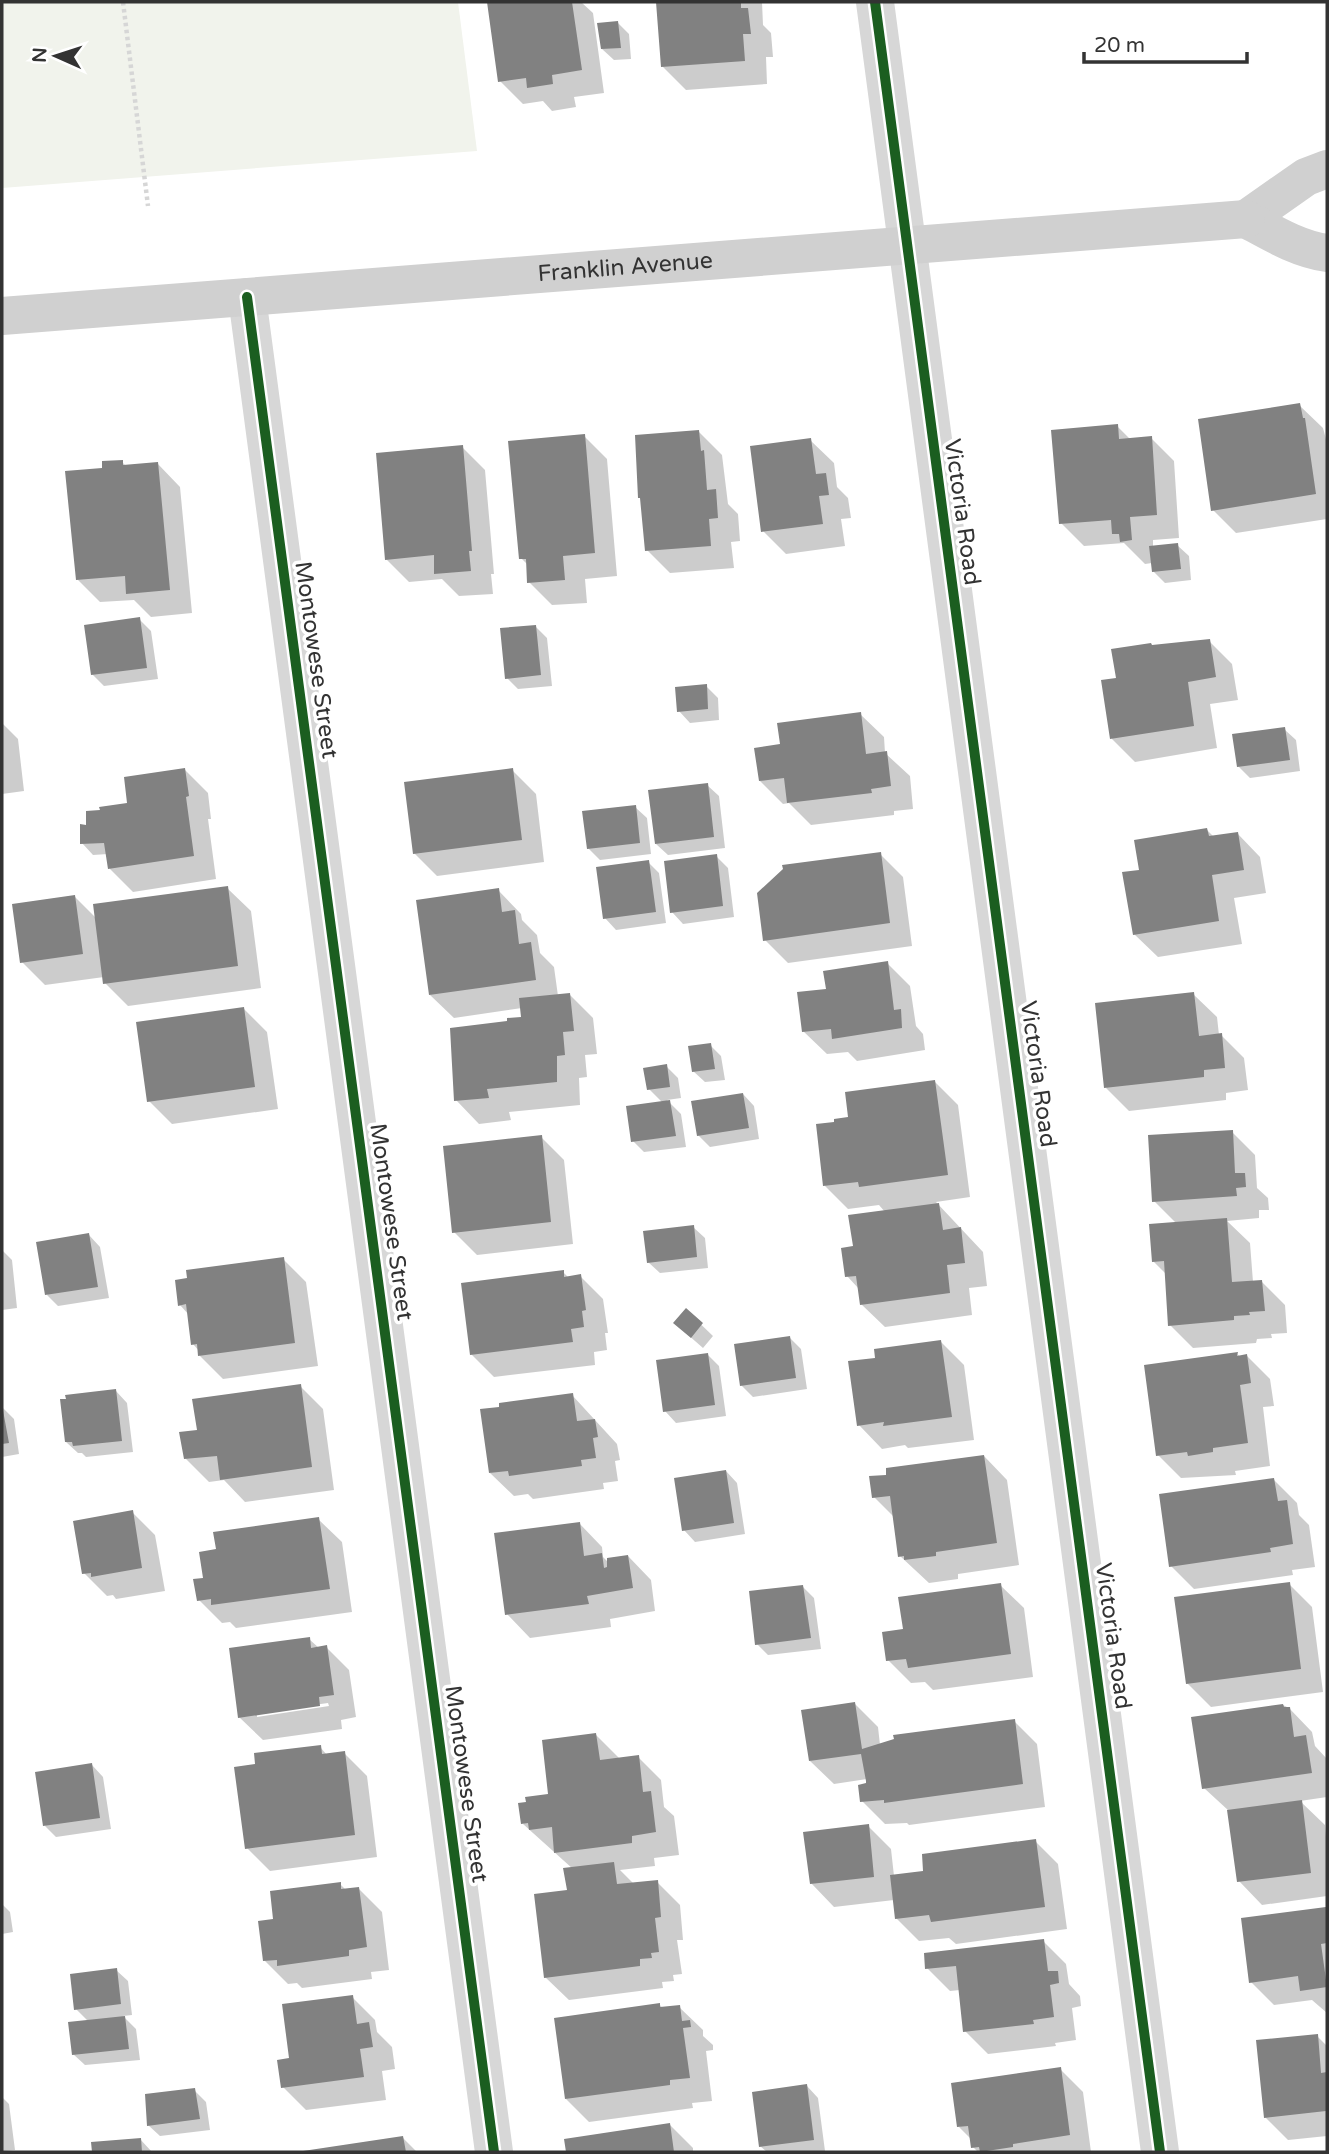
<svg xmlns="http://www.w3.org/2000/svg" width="1329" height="2154" viewBox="0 0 1329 2154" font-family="'Varela Round',sans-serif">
<rect width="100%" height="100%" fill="#fff"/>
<path fill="#f1f3ec" d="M2 2H458L477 151 2 188Z"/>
<path fill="#0003" fill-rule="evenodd" d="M489 2H581L593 13 604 93 574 97 576 107 552 111 543 101 523 104 500 81Z
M658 2H762L763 25 771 33 773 57H766L767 84 686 90 663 67Z
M618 23 629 34 631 59 614 60 602 49Z
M1299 405 1323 428 1327 443V519L1236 533 1213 510Z
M1117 426 1131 440 1151 438 1174 461 1179 538 1153 540V547L1177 545 1189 556 1191 580 1165 583 1153 571 1152 563 1145 564 1124 543 1084 546 1061 523Z
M699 432 722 455 728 504 738 514 740 541 731 542 734 568 670 573 647 550Z
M584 436 607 459 617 576 585 579 587 603 552 605 529 582 528 565 521 558Z
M810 440 834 463 837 487 848 498 851 518 841 519 845 546 786 554 763 531Z
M462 447 485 470 494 574H491L493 594 459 596 442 579 409 582 386 559Z
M122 462 127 467 157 463 180 487 192 613 151 617 134 600 100 602 77 579 104 469Z
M139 619 151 631 158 679 104 686 92 674Z
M535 626 547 638 552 686 518 689 507 678Z
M1209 641 1232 664 1238 700 1210 704 1217 748 1135 762 1112 739 1118 680 1153 647Z
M706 686 718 698 719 720 690 723 679 711Z
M860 714 884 737 885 753 910 776 913 809 894 811V815L811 825 789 803 783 804 760 781 782 745Z
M2 723 18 739 24 791 2 794Z
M1284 729 1296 740 1300 771 1250 778 1238 766Z
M185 770 208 793 211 819H208L216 879 133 892 110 869 108 854 93 855 82 843 88 827 101 812 129 804Z
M512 770 536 794 544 862 437 876 414 853Z
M707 785 719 796 725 848 668 855 656 844Z
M635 807 647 818 651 854 600 860 588 848Z
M1207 830 1214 837 1237 833 1260 857 1266 893 1234 898 1242 944 1158 957 1134 934 1141 871Z
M880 854 903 877 912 946 788 963 765 940 785 870Z
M716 856 728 868 734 917 683 924 672 912Z
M648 862 659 873 666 923 616 930 605 918Z
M227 888 251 911 261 988 128 1006 105 983 104 977 45 985 22 962 75 897 97 919Z
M498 890 521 914 522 920 537 935 540 953 554 967 558 996 569 994 593 1018 597 1054 585 1055 587 1077 579 1078 580 1105 509 1112 511 1120 479 1124 456 1100 523 1019 522 1008 454 1018 430 995Z
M887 963 910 986 916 1026 923 1034 925 1050 857 1061 848 1052 827 1054 803 1031 828 991Z
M1193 994 1217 1017 1219 1035H1221L1244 1058 1248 1090 1226 1093V1100L1129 1111 1106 1088Z
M244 1009 267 1032 278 1109 172 1124 149 1101Z
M710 1045 721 1056 725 1080 705 1082 693 1071Z
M666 1066 678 1078 681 1098 667 1100 681 1114 686 1147 644 1152 633 1141 663 1103 649 1089Z
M934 1081 958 1105 970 1197 936 1202 983 1252 987 1286 969 1288 972 1315 885 1327 861 1304 859 1289 847 1276 855 1248 885 1212 879 1205 848 1209 825 1186 850 1119Z
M743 1094 754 1106 759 1139 710 1147 698 1135Z
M1232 1132 1255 1155 1257 1188 1268 1198 1269 1210H1259V1218L1227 1221 1250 1243 1253 1282H1262L1285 1305 1287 1333 1271 1334 1272 1338 1257 1339 1256 1343 1193 1348 1170 1325 1166 1274 1153 1261 1177 1224 1154 1201Z
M541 1137 564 1160 573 1244 477 1255 454 1232Z
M693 1227 705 1238 708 1268 660 1273 648 1262Z
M89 1235 100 1247 109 1298 58 1306 47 1295Z
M2 1250 12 1260 17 1308 2 1310Z
M283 1259 306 1282 318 1366 223 1379 200 1356 199 1351 193 1344 189 1315 180 1305Z
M563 1272 569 1278 580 1276 603 1299 608 1333H605L607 1350 594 1352 595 1365 494 1377 471 1354Z
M686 1310 713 1336 703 1348 687 1334Z
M790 1338 801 1349 807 1389 753 1397 741 1385Z
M941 1342 964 1365 974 1440 908 1448 905 1445 882 1449 859 1425 877 1359Z
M707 1354 719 1366 726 1416 676 1423 665 1411Z
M1237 1354 1241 1357 1247 1356 1270 1379 1274 1406 1263 1407 1270 1466 1235 1471 1236 1475 1181 1478 1158 1455Z
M300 1386 323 1409 334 1490 245 1502 224 1480 209 1482 186 1459 199 1431Z
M116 1391 127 1403 133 1452 86 1457 82 1453H78L66 1442Z
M572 1395 617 1444 620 1460 615 1461 618 1481 603 1483 604 1489 533 1499 528 1494 514 1496 490 1473Z
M2 1407 14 1419 19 1454 2 1457Z
M984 1456 1007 1480 1019 1565 958 1574V1579L929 1583 900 1556 895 1518 874 1497Z
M726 1471 737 1483 745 1534 695 1542 684 1530Z
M1274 1480 1297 1503 1299 1515 1309 1525 1315 1567 1292 1570 1293 1575 1194 1589 1171 1566Z
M132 1512 155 1535 165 1591 116 1599 113 1595 107 1596 84 1573Z
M318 1519 342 1542 352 1612 236 1628 230 1622 222 1623 199 1600 205 1579 218 1551Z
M579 1523 602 1547 603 1557 608 1562 628 1556 651 1580 655 1611 610 1619 611 1627 530 1638 507 1614Z
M1289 1584 1312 1607 1323 1692 1211 1707 1187 1683Z
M1000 1585 1024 1608 1033 1677 933 1690 925 1682 911 1683 888 1660Z
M803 1587 814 1598 821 1649 768 1655 757 1644Z
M309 1639 319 1648 326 1647 349 1670 356 1717 341 1720 342 1729 263 1740 239 1717ZM328 1703 329 1706 257 1717V1713Z
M855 1704 878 1727 880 1745 1014 1721 1037 1744 1045 1807 909 1825 907 1823 885 1824 862 1801 868 1785 867 1779 834 1784 810 1761Z
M1283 1705 1289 1708 1312 1732 1315 1746 1327 1759V1797L1300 1801 1325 1825 1327 1848V1896L1262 1905 1239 1881 1229 1811 1204 1788Z
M596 1735 620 1759 638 1757 661 1780 664 1807 674 1816 679 1855 654 1858 655 1866 620 1870 634 1884 657 1882 680 1905 683 1940H677L682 1974 673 1975 674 1981 662 1982 663 1988 569 2000 545 1977 573 1869 523 1824 550 1795Z
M320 1747 327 1755 344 1753 367 1776 377 1857 270 1871 247 1848 257 1766Z
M92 1765 103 1777 111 1829 56 1837 45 1826Z
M868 1826 891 1849 894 1876 925 1873 1035 1841 1058 1864 1067 1929 956 1944 949 1938 919 1941 896 1918 894 1900 834 1907 811 1883Z
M340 1884 346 1890 359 1889 382 1912 389 1970 371 1972 372 1979 302 1988 297 1983 288 1984 265 1961 275 1921Z
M2 1904 10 1912 13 1932 2 1934Z
M1326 1908 1327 2013 1312 2000 1274 2005 1251 1982Z
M1043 1941 1066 1964 1069 1984 1080 1996 1081 2006 1072 2008 1076 2040 1055 2043 1056 2046 988 2054 965 2031 960 1990 950 1991 927 1968Z
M116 1970 128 1981 132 2015 123 2016 136 2029 140 2060 85 2065 73 2054 88 2021 76 2009Z
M352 1997 375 2020 377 2032 392 2047 395 2069 382 2071 386 2100 306 2110 283 2087 291 2060Z
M660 2005 663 2009 679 2007 703 2030V2036L713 2045V2050L706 2051 712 2101 692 2103 693 2108 589 2122 566 2099Z
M1317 2036 1327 2046V2136L1288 2140 1265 2117Z
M1060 2069 1083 2092 1091 2152H978L973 2147 972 2140 959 2127Z
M807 2086 818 2098 825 2151 767 2152 760 2146Z
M194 2090 206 2102 210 2130 160 2136 148 2125Z
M2 2097 9 2104 15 2150 2 2151Z
M670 2125 693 2148V2152H568L566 2140Z
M403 2138 417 2152H304Z
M140 2139 152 2152H93V2144Z"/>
<path fill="#818181" d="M487 2H572L582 70 552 75 553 84 527 88 526 78 498 82Z
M656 2H741V8H748L751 34H743L745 61 661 67Z
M618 21 621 48 601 49 597 23Z
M1300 403 1303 418H1305L1316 494 1211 511 1198 419Z
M1118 424 1119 439 1152 436 1157 515 1130 517 1132 540 1120 542 1119 534H1112L1111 520 1059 524 1051 430Z
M699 430 701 451 704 450 707 490 716 489 718 518 709 519 711 546 645 551 640 498H638L635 435Z
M585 434 595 553 563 556 565 580 527 583 526 559H519L508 441Z
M811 438 816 474 826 473 829 495 819 496 823 524 761 532 750 446Z
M463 445 472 551H469L471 571 434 574V555L385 560 376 453Z
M123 460V465L158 462 170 590 126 594 125 576 76 580 65 471 102 468V461Z
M1178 543 1181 569 1152 572 1149 546Z
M140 617 147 668 91 675 84 625Z
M536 625 541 675 505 679 500 628Z
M1210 639 1216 677 1188 682 1194 726 1110 739 1101 680 1116 678 1111 649 1151 643 1152 645Z
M707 684 708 709 677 712 675 687Z
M861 712 866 754 887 751 891 786 871 789 872 793 787 803 784 778 759 781 754 748 780 744 777 723Z
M1285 727 1290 760 1237 767 1232 734Z
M185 768 189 796 186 797 194 856 108 869 104 843 80 844V824L86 825V811L100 810 99 807 127 803 124 777Z
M513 768 522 840 413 854 404 782Z
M708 783 714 837 655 844 648 790Z
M636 805 640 843 587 849 582 811Z
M1207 828 1209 836 1238 832 1244 870 1212 875 1219 921 1133 935 1122 872 1139 870 1134 840Z
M881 852 890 923 763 941 757 893 783 869 782 865Z
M717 854 723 906 670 913 664 861Z
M649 860 656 912 603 919 596 867Z
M228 886 238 966 103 984 93 904Z
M499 888 502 912 515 910 519 944 531 942 536 980 429 995 416 900Z
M75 895 83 954 20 963 12 904Z
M888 961 894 1010 901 1009 902 1028 832 1039 831 1029 802 1032 797 992 826 989 823 971Z
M1194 992 1199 1036 1222 1033 1225 1068 1204 1070V1077L1104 1088 1095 1003Z
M570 993 574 1031 563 1032 565 1055 557 1056V1082L487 1089 489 1098 454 1101 450 1028 507 1021V1018L521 1017 519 998Z
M244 1007 255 1087 147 1102 136 1022Z
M711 1043 715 1069 692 1072 688 1046Z
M667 1064 670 1087 647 1090 643 1068Z
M935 1080 948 1175 859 1187 858 1182 823 1186 816 1124 834 1122V1119L848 1117 845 1092Z
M743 1093 749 1128 697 1136 691 1101Z
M670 1100 676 1136 631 1142 626 1106Z
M1233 1130 1235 1173H1245L1246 1187 1236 1188 1237 1196 1152 1202 1148 1135Z
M542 1135 551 1222 452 1233 443 1146Z
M939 1203 943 1230 961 1227 965 1263 947 1265 950 1293 860 1305 856 1276 845 1277 841 1248 853 1246 848 1215Z
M1227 1218 1232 1282 1262 1280 1265 1311 1249 1312 1250 1315 1234 1316V1320L1168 1326 1164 1261 1152 1262 1149 1224Z
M694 1225 697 1257 647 1263 643 1231Z
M89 1233 98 1287 45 1295 36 1242Z
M284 1257 295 1343 198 1356 197 1344 191 1345 186 1304 178 1306 175 1280 187 1278 186 1270Z
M564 1270V1277L581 1274 586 1310 582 1311 584 1327 571 1329 573 1342 470 1355 461 1283Z
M686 1308 703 1323 691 1338 673 1323Z
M790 1336 796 1378 740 1386 734 1344Z
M941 1340 952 1417 883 1426 884 1422 857 1426 848 1361 875 1358 874 1349Z
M1238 1352 1237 1356 1247 1354 1251 1383 1240 1385 1248 1443 1213 1448V1452L1188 1456 1187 1452 1156 1456 1144 1365Z
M708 1353 715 1405 663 1412 656 1360Z
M301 1384 312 1467 220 1480 217 1456 184 1459 179 1432 197 1430 192 1399Z
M116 1389 122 1441 73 1446 72 1442H65L60 1399H66L65 1395Z
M573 1393 577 1421 595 1419 598 1437 593 1438 596 1458 581 1460 582 1466 509 1476 508 1471 489 1473 480 1409 499 1407V1403Z
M2 1405 9 1443 2 1444Z
M984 1455 997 1543 936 1552V1556L904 1560V1556L898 1557 890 1496 872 1498 869 1476 886 1475V1468Z
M726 1470 734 1523 682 1531 674 1478Z
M1274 1478 1278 1501 1287 1500 1293 1544 1270 1548 1271 1552 1169 1567 1159 1494Z
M133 1510 142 1568 91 1577V1573L82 1574 73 1521Z
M319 1517 330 1589 211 1605V1599L197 1601 193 1579 203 1578 199 1552 216 1549 213 1532Z
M580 1522 584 1556 602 1553 604 1568 607 1567V1558L628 1555 633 1588 587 1596 589 1604 505 1615 494 1533Z
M1290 1582 1301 1669 1186 1684 1174 1597Z
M1001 1583 1011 1654 908 1668 906 1659 886 1661 882 1632 903 1629 898 1597Z
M803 1585 811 1638 755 1645 749 1591Z
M310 1637 311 1648 327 1645 334 1695 319 1697 320 1706 238 1718 229 1648Z
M855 1702 862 1749 894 1739 893 1735 1015 1719 1023 1784 884 1803V1800L860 1802 858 1785 866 1783V1781L861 1754 809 1761 801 1710Z
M1283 1704 1284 1707H1290L1294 1737 1306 1735 1312 1773 1202 1789 1191 1717Z
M596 1733 600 1760 639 1755 643 1792 651 1791 656 1832 632 1836V1843L554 1853 552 1827 529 1830 528 1823 521 1824 518 1803 526 1802 525 1797 548 1794 542 1740Z
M321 1745 322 1754 345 1751 355 1835 245 1849 234 1767 255 1764 254 1753Z
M92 1763 100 1818 43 1826 35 1772Z
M1302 1800 1311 1873 1237 1882 1227 1810Z
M869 1824 874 1877 810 1884 803 1832Z
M1036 1839 1045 1907 931 1922 929 1915 895 1919 890 1875 923 1871 922 1854Z
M614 1862 617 1884 658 1880 661 1917 655 1918 659 1952 651 1953 652 1958 640 1959V1966L544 1978 534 1894 567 1890 563 1868Z
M341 1882V1889L359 1887 367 1947 349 1950V1956L277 1966V1960L263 1961 258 1921 273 1919 270 1891Z
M1326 1907 1327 1943 1321 1944 1327 1987 1300 1991 1298 1976 1249 1983 1241 1918Z
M1044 1939 1048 1971H1058L1059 1983 1050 1985 1054 2017 1033 2020 1034 2024 963 2032 956 1966 925 1969 924 1953Z
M117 1968 121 2004 74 2010 70 1974Z
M353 1995 357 2024 369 2022 373 2047 360 2049 364 2077 281 2088 277 2060 289 2058 282 2004Z
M660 2003V2007L680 2005 682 2021 690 2020 691 2027 683 2028 690 2078 670 2080V2085L565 2099 554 2018Z
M125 2016 129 2049 72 2055 68 2022Z
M1318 2034 1321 2073 1327 2072 1326 2111 1264 2118 1256 2040Z
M1061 2067 1070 2135 1013 2144V2147L980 2152 979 2147 971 2148 968 2126 957 2127 951 2083Z
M807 2084 814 2140 759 2147 752 2092Z
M195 2088 200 2119 147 2126 145 2094Z
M670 2123 674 2152H566L564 2139Z
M403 2136 406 2152H303V2151Z
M141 2138 142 2152H92L91 2142Z"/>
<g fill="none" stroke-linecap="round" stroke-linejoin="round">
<path stroke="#d6d6d6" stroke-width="4.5" stroke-dasharray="3.5 3.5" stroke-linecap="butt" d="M123 2 148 206"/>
<path stroke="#d7d7d7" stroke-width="38" d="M875 2 1160 2152
M247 297 494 2152"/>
<g stroke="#d0d0d0" stroke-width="38">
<path d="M1246 219 1306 177 1327 169"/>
<path d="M1246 219C1272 233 1298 249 1327 253"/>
<path id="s1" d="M2 316 1246 219"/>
</g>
<defs>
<path id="cycleway" d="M875 2 1160 2152
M247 297 494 2152"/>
</defs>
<use href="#cycleway" stroke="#fff" stroke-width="15"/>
<use href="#cycleway" stroke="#1b5e20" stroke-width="10"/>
</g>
<g text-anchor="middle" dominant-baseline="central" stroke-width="7" stroke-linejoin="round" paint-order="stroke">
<g font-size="23" fill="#333" stroke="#fff">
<text stroke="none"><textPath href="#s1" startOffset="625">Franklin Avenue</textPath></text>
<text transform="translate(962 512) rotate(82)">Victoria Road</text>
<text transform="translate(316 660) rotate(82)">Montowese Street</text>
<text transform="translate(1038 1074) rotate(82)">Victoria Road</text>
<text transform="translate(391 1222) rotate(82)">Montowese Street</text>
<text transform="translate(1113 1636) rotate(82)">Victoria Road</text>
<text transform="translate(466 1784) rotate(82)">Montowese Street</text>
</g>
</g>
<rect width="1329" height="2154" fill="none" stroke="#333333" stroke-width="7"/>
<g transform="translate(56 56) rotate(273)" stroke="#ffffff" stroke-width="5" paint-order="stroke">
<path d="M0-5L12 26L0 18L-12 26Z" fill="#333333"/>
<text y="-10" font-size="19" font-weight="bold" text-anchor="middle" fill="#333333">N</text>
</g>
<path d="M1084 52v10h163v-10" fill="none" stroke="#333333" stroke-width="3.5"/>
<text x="1094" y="52" font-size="21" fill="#333333" stroke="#ffffff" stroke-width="5" paint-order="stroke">20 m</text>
</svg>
